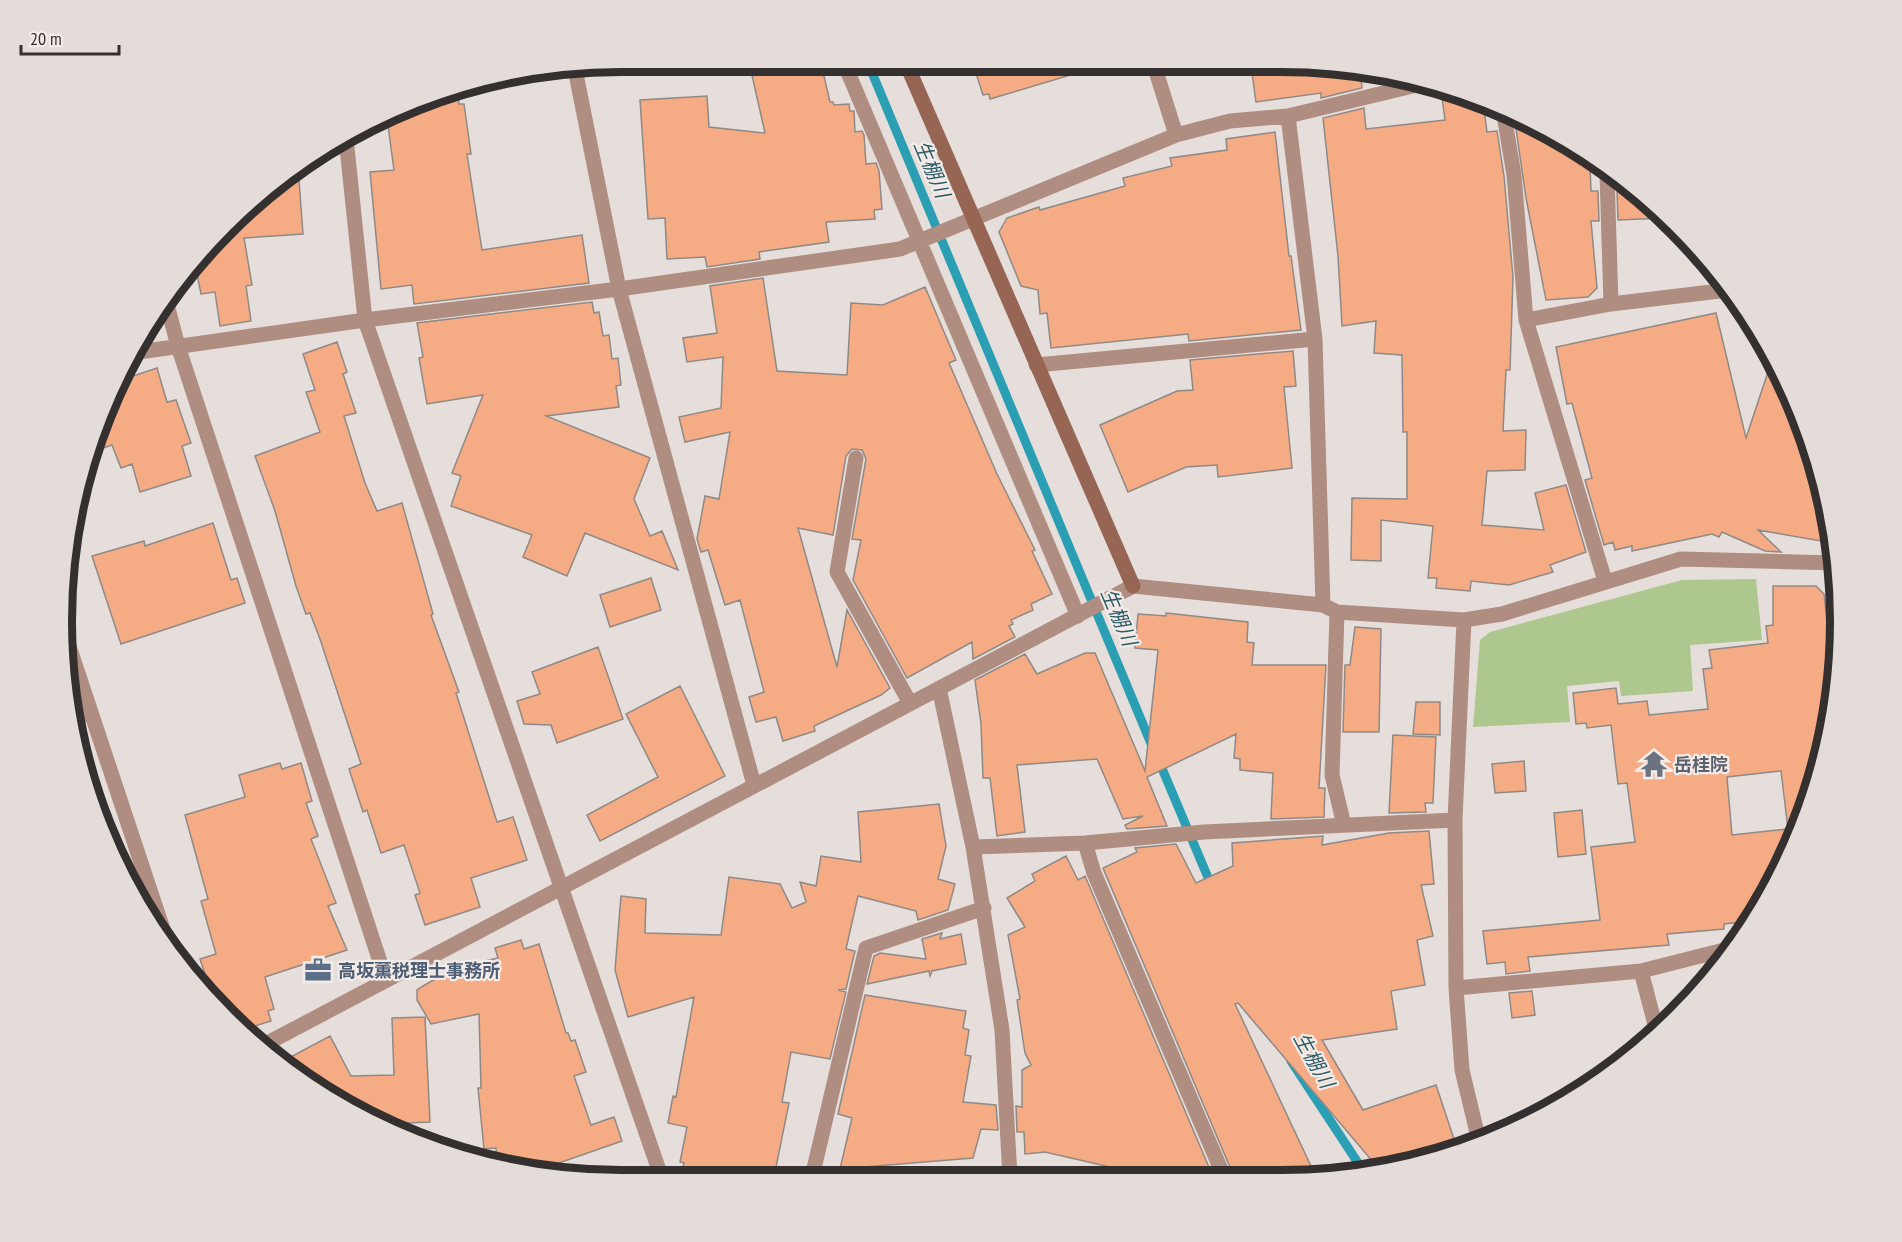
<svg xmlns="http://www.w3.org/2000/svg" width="1902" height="1242" viewBox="0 0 1902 1242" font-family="'PT Sans Narrow','Noto Sans JP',sans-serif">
<rect width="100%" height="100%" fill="#e5dedb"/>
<path fill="#adc78e" d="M1756 579 1762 640 1690 645 1693 691 1621 696 1619 681 1567 686 1570 722 1473 727 1480 640 1490 632 1682 580Z"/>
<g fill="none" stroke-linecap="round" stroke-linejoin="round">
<path stroke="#2a9eb3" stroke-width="9" d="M868 63 1152 746
M1158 759 1212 887
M1291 1061 1364 1172"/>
</g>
<path fill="#f5ab84" stroke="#908986" stroke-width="1.5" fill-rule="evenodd" d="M749 62 821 63 830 102H833L834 105 849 104 850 111H854L855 132 862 131 864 135 866 164 876 163 879 171 882 209 874 210 875 219 826 222 829 242 759 252 760 259 707 267 705 257 667 259 665 218 648 219 640 100 707 96 709 127 765 133Z
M973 64 1083 65 1084 71 990 99 989 94 983 95Z
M1251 66H1354L1360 68 1362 88 1321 98V93L1256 102Z
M457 89 459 104H464L471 154H467L482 250 582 235 589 283 414 304 412 285 381 289 370 172 394 170 387 118 441 91Z
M1441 90 1483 101 1487 132 1497 131 1504 176 1513 277 1510 370H1506L1503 431 1526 430 1525 470 1487 471 1482 525 1544 530 1535 493 1566 485 1586 552 1550 565 1553 572 1509 585 1471 581 1470 591 1436 588 1437 578H1428L1433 526 1381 520V561L1351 560 1352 498 1407 499V432H1403L1402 355 1374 353 1376 321 1342 326 1338 256 1323 118 1364 108 1366 129 1445 120Z
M1534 128 1590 163 1591 191H1598L1599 221H1591L1597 288 1588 297 1546 300 1526 198 1516 129Z
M1275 132 1289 256H1291L1301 330 1189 341 1188 334 1051 348 1047 313 1040 314 1038 290 1021 286 999 232 1007 218 1039 207 1040 210 1125 186 1123 178 1172 166 1170 158 1227 150 1226 139Z
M298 167 303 234 244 238 252 285 246 286 251 321 220 326 215 292 201 294 195 264Z
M1632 189 1650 200 1666 218 1618 220 1617 190Z
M763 278 777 371 847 375 851 303 883 305 925 287 956 360 949 363 997 474 1035 550 1032 551 1052 594 1031 604 1033 610 1011 620 1013 624 1009 626 1015 637 973 659 972 642 907 678 853 580 861 540 852 539 866 459 862 450 852 449 846 456 833 535 798 528 837 667 847 610 890 688 881 695 814 726 815 731 783 741 776 717 756 722 749 697 764 692 740 600 725 605 708 550 701 552 697 539 705 496 719 499 730 432 685 442 679 417 721 408 723 357 687 362 683 338 717 333 710 286Z
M592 302 594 313 599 312 603 336 609 335 612 359 618 358 621 385 616 386 619 407 546 416 650 458 634 499 650 536 662 531 678 570 585 533 567 576 523 557 532 535 451 506 461 476 452 473 483 395 427 404 419 358 423 357 417 323Z
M1716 313 1746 438 1773 357 1783 373 1821 476 1828 519 1826 532H1823L1821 541 1758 530 1781 552 1765 551 1722 532 1719 537 1712 534 1632 551V546L1615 550 1613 542 1604 545 1585 480 1592 478 1572 403 1567 404 1556 347Z
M337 342 347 372 343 374 356 413 344 416 365 483 377 511 402 503 433 614 431 615 459 692 456 693 497 822 513 817 527 860 471 878 480 907 425 925 415 895 420 893 404 845 381 853 367 810 363 812 349 769 361 764 320 639 310 613 306 614 296 586 275 511 255 456 320 432 306 392 315 390 303 354Z
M1293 351 1296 386 1284 387 1292 468 1218 477 1217 465 1186 467 1128 492 1100 425 1177 391 1193 390 1190 360Z
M157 368 167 402 176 400 191 443 182 446 191 476 140 492 132 464 121 468 112 445 89 453 91 441 124 379Z
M213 523 231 580 237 578 245 603 121 644 92 556 144 541 145 546Z
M651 578 661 610 610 627 600 595Z
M1773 586H1816L1824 594 1835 695 1811 801 1766 900 1751 921 1724 924V929L1667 934 1669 945 1528 957 1530 971 1506 974 1505 962 1487 964 1483 931 1600 920 1591 847 1635 842 1627 783 1618 784 1611 725 1587 728 1586 723 1576 724 1573 693 1616 688 1618 704 1647 701 1649 715 1708 709 1703 669 1712 668 1709 650 1768 643 1766 626 1773 625ZM1781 771 1788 829 1732 835 1727 777Z
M1166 613 1248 622 1247 642 1254 643 1252 665H1326L1319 788H1325L1324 817 1271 819 1273 773 1240 770V759L1234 758 1236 734 1147 777 1167 826 1127 829 1125 825 1143 816 1123 819 1097 759 1017 765 1025 832 997 836 990 778H983L981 724 975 680 1025 654 1037 674 1085 653H1095L1145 771 1158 650 1135 648 1138 614 1166 616Z
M1355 627 1381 629 1379 732H1343L1345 665H1350Z
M598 647 623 719 557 743 551 725 524 724 517 701 540 694 532 672Z
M680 686 725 776 600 841 587 815 658 777 626 714Z
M1416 702H1440V735L1413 734Z
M1393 735 1436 737 1433 803H1425L1426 812 1389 813Z
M1524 761 1526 791 1495 793 1492 764Z
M280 763 282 769 301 763 312 801 306 803 318 836 311 839 336 903 328 906 347 950 265 977 274 1009 268 1011 271 1021 242 1030 212 996 200 959 216 954 201 901 208 899 185 815 245 797 239 775Z
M939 804 946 846 938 879 955 884 948 910 918 920 916 911 858 896 846 949 855 951 846 989 838 990 846 992 830 1059 791 1052 782 1102 789 1103 774 1177 681 1176 684 1163 680 1162 687 1127 668 1123 673 1096 676 1097 694 997 628 1017 615 970 621 896 646 899 645 933 721 935 729 877 780 884 792 908 806 902 800 882 816 886 821 856 861 862 858 812Z
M1582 810 1586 854 1558 857 1554 813Z
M1429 831 1434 884 1421 885 1433 936 1417 940 1425 985 1391 991 1397 1029 1322 1040 1363 1110 1436 1085 1455 1142 1440 1147 1443 1155 1425 1162 1379 1169 1238 1003 1235 1004 1317 1179H1235L1103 868 1137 852 1135 848 1176 844 1196 883 1233 866 1232 843 1323 836 1322 845 1389 833Z
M1066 856 1078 880 1085 876 1214 1179H1162L1045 1152 1025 1154 1024 1132H1017L1016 1106 1022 1107V1070L1031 1065 1025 1053 1017 1000 1020 999 1008 935 1025 927 1007 898 1035 881 1032 874Z
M942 933 940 939 961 934 966 964 932 971 930 976 929 971 867 984 874 956 880 953 926 959 922 939Z
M521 940 524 949 539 944 566 1033H568L571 1041 575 1040 586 1072 574 1076 591 1125 614 1117 622 1141 533 1172 497 1162 496 1148 484 1149 478 1088H481L479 1014 431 1024 417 1000V990L423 986 437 978 460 972 458 967 498 958 495 948Z
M1532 991 1535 1015 1512 1018 1509 993Z
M865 995 966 1011 963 1028 969 1030 965 1055 971 1056 963 1102 996 1105 998 1130 981 1129 973 1158 840 1169 852 1118 838 1114Z
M425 1017 430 1122 384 1124 283 1061 330 1036 351 1076 394 1075 392 1018Z"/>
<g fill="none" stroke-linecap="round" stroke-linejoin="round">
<path stroke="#b08d81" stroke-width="15" d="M856 458 837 572 910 703"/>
<path stroke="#b08d81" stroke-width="15" d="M844 63 1078 616
M575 69 619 289 754 785
M1503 109 1514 175 1526 320 1605 581
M1288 116 1315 339
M1176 135 1230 121 1288 116 1421 84
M346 138 365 320 661 1176
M1607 174 1611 304
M166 301 178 346 386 980
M1526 320 1611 304 1728 290 1729 287
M139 352 365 320 619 289 900 249 1176 135 1154 65
M1036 365 1315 339 1323 605
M1337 612 1332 775 1344 825
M1464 620 1455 820 1456 988 1462 1070 1479 1141
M69 646 169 947
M939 688 973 847 1002 1030 1010 1178
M76 718 90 713
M1085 843 1094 873 1225 1179
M973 847 1085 843 1204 832 1455 820
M1641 971 1657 1032
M1456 988 1641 971 1732 948
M260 1047 1133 586 1323 605 1337 612 1464 620 1502 614 1681 559 1836 563
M812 1177 866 948 984 908"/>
<path stroke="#966553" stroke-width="15" d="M906 63 1133 586"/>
</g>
<defs>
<symbol id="temple-bare" viewBox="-9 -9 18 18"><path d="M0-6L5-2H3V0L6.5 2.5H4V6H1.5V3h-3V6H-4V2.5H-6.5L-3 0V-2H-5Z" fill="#6b7280" stroke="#f3ebe8" stroke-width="2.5" paint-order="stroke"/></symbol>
<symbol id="office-bare" viewBox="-9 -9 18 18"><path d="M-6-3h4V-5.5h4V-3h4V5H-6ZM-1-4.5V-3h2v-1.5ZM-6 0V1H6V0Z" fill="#5c6f8a" stroke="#f3ebe8" stroke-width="2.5" paint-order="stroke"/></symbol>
</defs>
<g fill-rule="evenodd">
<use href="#temple-bare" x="1635" y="745" width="38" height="38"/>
<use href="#office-bare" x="299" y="951" width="38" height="38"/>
</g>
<g text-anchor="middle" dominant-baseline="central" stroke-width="4.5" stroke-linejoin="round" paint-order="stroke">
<g font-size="18" font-weight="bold" fill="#5b616d" stroke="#f3ebe8" text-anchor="start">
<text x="1674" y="764">岳桂院</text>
</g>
<g font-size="18" font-weight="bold" fill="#4e5e75" stroke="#f3ebe8" text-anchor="start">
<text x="338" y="970">高坂薫税理士事務所</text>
</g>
<g font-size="20" font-style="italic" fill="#2d5c65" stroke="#f3ebe8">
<text transform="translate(932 169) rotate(67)">生棚川</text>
<text transform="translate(1119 617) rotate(67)">生棚川</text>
<text transform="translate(1314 1060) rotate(61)">生棚川</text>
</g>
</g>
<path d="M0 0H1902V1242H0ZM621 72H1281A549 549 0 0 1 1830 621V621A549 549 0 0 1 1281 1170H621A549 549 0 0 1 72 621V621A549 549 0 0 1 621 72Z" fill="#e4dcd9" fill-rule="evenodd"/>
<path fill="none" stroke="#33302f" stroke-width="8" d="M621 72H1281A549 549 0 0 1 1830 621V621A549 549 0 0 1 1281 1170H621A549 549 0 0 1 72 621V621A549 549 0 0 1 621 72Z"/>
<path d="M21 45v9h98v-9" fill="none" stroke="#33302f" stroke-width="3"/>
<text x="30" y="45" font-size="18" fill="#33302f" stroke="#f3ebe8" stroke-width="4.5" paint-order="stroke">20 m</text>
</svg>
